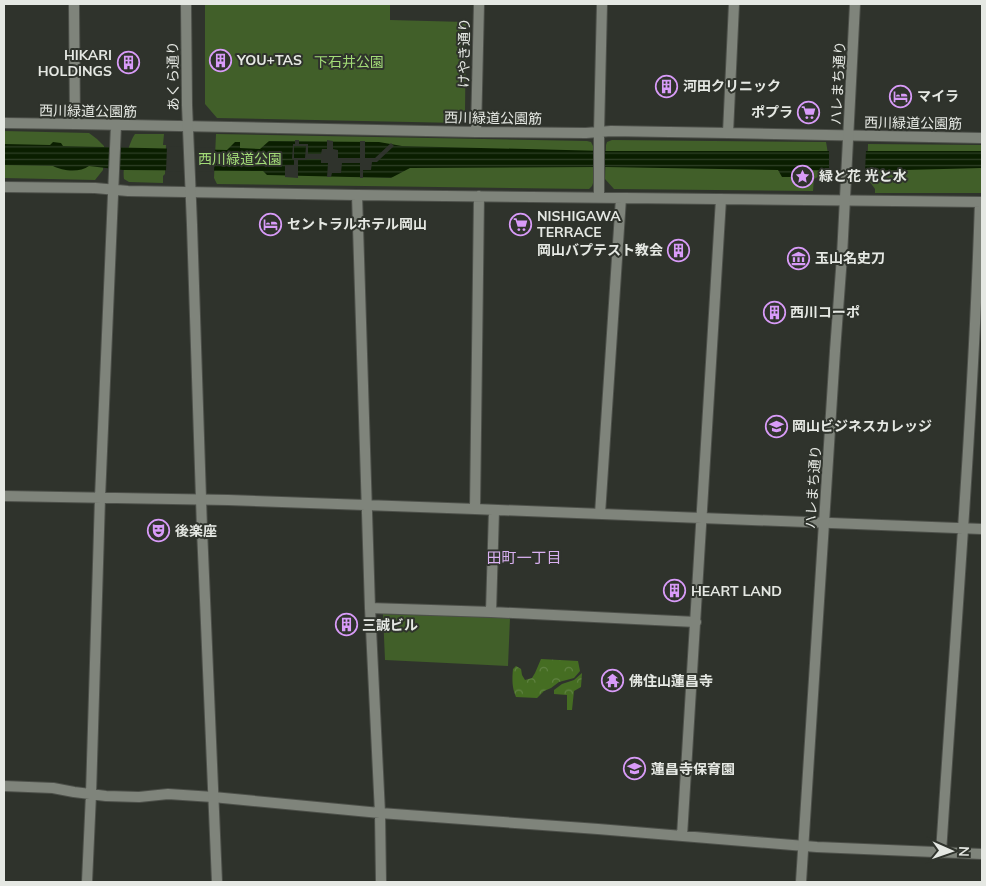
<svg xmlns="http://www.w3.org/2000/svg" width="986" height="886" viewBox="0 0 986 886" font-family="Mulish,'Noto Sans JP',sans-serif">
<defs>
<pattern id="forest-crowns" width="20" height="18" patternUnits="userSpaceOnUse" patternTransform="scale(1.25)"><rect width="20" height="18" fill="#456d22"/><path d="M2 6a3 3 0 1 1 6 0M12 15a3 3 0 1 1 6 0" fill="none" stroke="#608242"/></pattern>
<pattern id="water-rules" width="6" height="5" patternUnits="userSpaceOnUse" patternTransform="scale(1.25)"><rect width="6" height="5" fill="#0a1e00"/><path d="M0 2.5h6" fill="none" stroke="#2e3f25"/></pattern>
</defs>
<rect width="100%" height="100%" fill="#2f332c"/>
<path fill="url(#forest-crowns)" d="M541 659 578 661 580 671 574 678 559 682 551 688 544 691 537 698 516 697C512 688 512 679 513 669L516 666 521 669 522 675 525 680 532 678 535 673Z
M582 673 581 687 574 691 572 710H567V695L554 694V690L562 684 574 680Z"/>
<path fill="#415f29" d="M205 4H390V20L466 22 465 112 459 123 217 118 205 104Z
M4 131 89 133 97 139 104 146 103 170 95 180 4 178Z
M135 134H164L163 145H166L165 174 163 176V183L129 182 124 179C122 169 129 142 135 134Z
M216 134 587 141 591 142 593 146V183L592 186 589 189 217 184 214 178Z
M612 140 826 142C828 152 829 162 827 172L814 179 813 191 614 189 605 179 606 145 607 142Z
M868 144 982 145V193H875V189L867 178Z
M383 614 510 618 508 666 385 660Z"/>
<path fill="url(#water-rules)" d="M269 141 379 142 402 146 605 151H982V168L867 171 797 170 792 177H782L778 170 605 167 410 168 391 178 267 175 263 171 123 170 89 166C80 173 62 171 53 166L4 165V144L50 145 53 142 61 143 63 146 227 150 235 142H240V148L260 149Z"/>
<path fill="#2f332c" fill-rule="evenodd" d="M295 140H299V144H308V154H321L322 149H327V140L333 141V149L338 150V158H360V141H365V158H375L391 143 394 146 377 162H372L371 170H363V178H360V163H342L341 173H332L331 177H327L328 163H321V159H307L306 160H298V178L285 177V165H294V160L292 159 293 144H295ZM294 146H306L305 158H294Z
M167 146 215 148 214 172 166 171Z
M829 150H866L865 172 829 171Z"/>
<g fill="none" stroke-linecap="round" stroke-linejoin="round">
<defs>
<path id="minor" d="M74 4 75 124
M4 123 75 124 476 132 586 133 611 131 728 133 982 138
M476 132 479 4
M728 133 734 4
M4 187 95 188 128 191 357 195 982 202
M357 195 370 608 380 813 381 882
M599 197V132L602 4
M4 496 228 500 475 509 982 529
M475 509 479 196
M600 514 621 198
M370 608 491 612 696 622
M491 612 494 510
M4 786 53 788 74 792 106 796 139 797 168 794 213 797 380 813 598 829 817 847 982 854
M682 836 721 199
M941 853C955 636 973 419 980 202
M87 882 91 794 100 498 116 125"/>
<path id="tertiary" d="M186 4 187 105 192 225 202 529 217 882
M801 882 835 351 842 256 855 4"/>
</defs>
<use href="#minor" stroke="#4d504a" stroke-width="12"/>
<use href="#tertiary" stroke="#4d504a" stroke-width="12"/>
<use href="#minor" stroke="#7f847b" stroke-width="10"/>
<use href="#tertiary" stroke="#7f847b" stroke-width="10"/>
</g>
<defs>
<symbol id="building-ring" viewBox="-11 -11 22 22"><circle r="9.5" fill="#2f332c" stroke="#d89bf8" stroke-width="1.5"/><path d="M-4-6H4V6H1V3H-1V6H-4ZM-2.5-4.3h1.7v1.8h-1.7ZM.8-4.3h1.7v1.8H.8ZM-2.5-1h1.7V.8h-1.7ZM.8-1h1.7V.8H.8Z" fill="#d89bf8"/></symbol>
<symbol id="hotel-ring" viewBox="-11 -11 22 22"><circle r="9.5" fill="#2f332c" stroke="#d89bf8" stroke-width="1.5"/><path d="M-6-4.5h1.5V1H6V5H4.5V3h-9V5H-6ZM-4 0a1.8 1.8 0 1 1 3.6 0ZM.5 0V-2.5h3Q6-2.5 6 0Z" fill="#d89bf8"/></symbol>
<symbol id="supermarket-ring" viewBox="-11 -11 22 22"><circle r="9.5" fill="#2f332c" stroke="#d89bf8" stroke-width="1.5"/><path d="M-6-5.5h2.5l.6 2H6L4.5 2H-2.5L-4.4-4H-6ZM-1.5 3.2a1.3 1.3 0 1 0 .1 0ZM3 3.2a1.3 1.3 0 1 0 .1 0Z" fill="#d89bf8"/></symbol>
<symbol id="sight-ring" viewBox="-11 -11 22 22"><circle r="9.5" fill="#2f332c" stroke="#d89bf8" stroke-width="1.5"/><path d="M0-6L1.8-2.2L6-1.7L2.9 1.2L3.7 5.4L0 3.3L-3.7 5.4L-2.9 1.2L-6-1.7L-1.8-2.2Z" fill="#d89bf8"/></symbol>
<symbol id="museum-ring" viewBox="-11 -11 22 22"><circle r="9.5" fill="#2f332c" stroke="#d89bf8" stroke-width="1.5"/><path d="M0-6L6-3V-2H-6V-3ZM-5-1h2V3h-2ZM-1-1h2V3h-2ZM3-1h2V3H3ZM-6 4H6V6H-6Z" fill="#d89bf8"/></symbol>
<symbol id="university-ring" viewBox="-11 -11 22 22"><circle r="9.5" fill="#2f332c" stroke="#d89bf8" stroke-width="1.5"/><path d="M0-5L7-2L0 1L-7-2ZM-4 1L0 2.5L4 1V4Q0 6-4 4Z" fill="#d89bf8"/></symbol>
<symbol id="theatre-ring" viewBox="-11 -11 22 22"><circle r="9.5" fill="#2f332c" stroke="#d89bf8" stroke-width="1.5"/><path d="M-5-5.5Q0-4 5-5.5V0Q5 5 0 6Q-5 5-5 0ZM-3.3-2.5H-1v1.5H-3.3ZM1-2.5H3.3v1.5H1ZM-2.8 1Q0 5.5 2.8 1Z" fill="#d89bf8"/></symbol>
<symbol id="temple-ring" viewBox="-11 -11 22 22"><circle r="9.5" fill="#2f332c" stroke="#d89bf8" stroke-width="1.5"/><path d="M0-6L5-2H3V0L6.5 2.5H4V6H1.5V3h-3V6H-4V2.5H-6.5L-3 0V-2H-5Z" fill="#d89bf8"/></symbol>
<symbol id="school-ring" viewBox="-11 -11 22 22"><circle r="9.5" fill="#2f332c" stroke="#d89bf8" stroke-width="1.5"/><path d="M0-5L7-2L0 1L-7-2ZM-4 1L0 2.5L4 1V4Q0 6-4 4Z" fill="#d89bf8"/></symbol>
</defs>
<g fill-rule="evenodd">
<use href="#building-ring" x="208" y="48" width="25" height="25"/>
<use href="#building-ring" x="116" y="50" width="25" height="25"/>
<use href="#building-ring" x="654" y="74" width="25" height="25"/>
<use href="#hotel-ring" x="888" y="84" width="25" height="25"/>
<use href="#supermarket-ring" x="796" y="100" width="25" height="25"/>
<use href="#sight-ring" x="790" y="164" width="25" height="25"/>
<use href="#hotel-ring" x="258" y="212" width="25" height="25"/>
<use href="#supermarket-ring" x="508" y="212" width="25" height="25"/>
<use href="#building-ring" x="666" y="238" width="25" height="25"/>
<use href="#museum-ring" x="786" y="246" width="25" height="25"/>
<use href="#building-ring" x="762" y="300" width="25" height="25"/>
<use href="#university-ring" x="764" y="414" width="25" height="25"/>
<use href="#theatre-ring" x="146" y="518" width="25" height="25"/>
<use href="#building-ring" x="662" y="578" width="25" height="25"/>
<use href="#building-ring" x="334" y="612" width="25" height="25"/>
<use href="#temple-ring" x="600" y="668" width="25" height="25"/>
<use href="#school-ring" x="622" y="756" width="25" height="25"/>
</g>
<g text-anchor="middle" dominant-baseline="central" stroke-width="4" stroke-linejoin="round" paint-order="stroke">
<g font-size="14" fill="#e5e8e3" stroke="#2f332c">
<text transform="translate(464 53) rotate(-89)">けやき通り</text>
<text transform="translate(173 76) rotate(-91)">あくら通り</text>
<text transform="translate(838 83) rotate(-87)">ハレまち通り</text>
<text transform="translate(88 111) rotate(1)">西川緑道公園筋</text>
<text transform="translate(493 118) rotate(1)">西川緑道公園筋</text>
<text transform="translate(913 123) rotate(1)">西川緑道公園筋</text>
<text transform="translate(813 487) rotate(-86)">ハレまち通り</text>
</g>
<g font-size="14" font-weight="bold" fill="#e5e8e3" stroke="#2f332c" text-anchor="start">
<text x="112" y="55" text-anchor="end">HIKARI<tspan x="112" dy="16">HOLDINGS</tspan></text>
<text x="237" y="60">YOU+TAS</text>
<text x="683" y="86">河田クリニック</text>
<text x="917" y="96">マイラ</text>
<text x="793" y="112" text-anchor="end">ポプラ</text>
<text x="819" y="176">緑と花 光と水</text>
<text x="537" y="216">NISHIGAWA<tspan x="537" dy="16">TERRACE</tspan></text>
<text x="287" y="224">セントラルホテル岡山</text>
<text x="663" y="250" text-anchor="end">岡山バプテスト教会</text>
<text x="815" y="258">玉山名史刀</text>
<text x="790" y="312">西川コーポ</text>
<text x="792" y="426">岡山ビジネスカレッジ</text>
<text x="175" y="531">後楽座</text>
<text x="691" y="591">HEART LAND</text>
<text x="362" y="625">三誠ビル</text>
<text x="629" y="681">佛住山蓮昌寺</text>
<text x="651" y="769">蓮昌寺保育園</text>
</g>
<g font-size="14" fill="#a2db77" stroke="#2f332c">
<text x="349" y="62">下石井公園</text>
<text x="240" y="159">西川緑道公園</text>
</g>
<g font-size="15" fill="#d9b0f1" stroke="#2f332c">
<text x="524" y="557">田町一丁目</text>
</g>
</g>
<rect width="986" height="886" fill="none" stroke="#e5e8e3" stroke-width="10"/>
<g transform="translate(951 851) rotate(92)" stroke="#2f332c" stroke-width="4" paint-order="stroke">
<path d="M0-4L9 19L0 12L-9 19Z" fill="#e5e8e3"/>
<text y="-8" font-size="14" font-weight="bold" text-anchor="middle" fill="#e5e8e3">N</text>
</g>
</svg>
